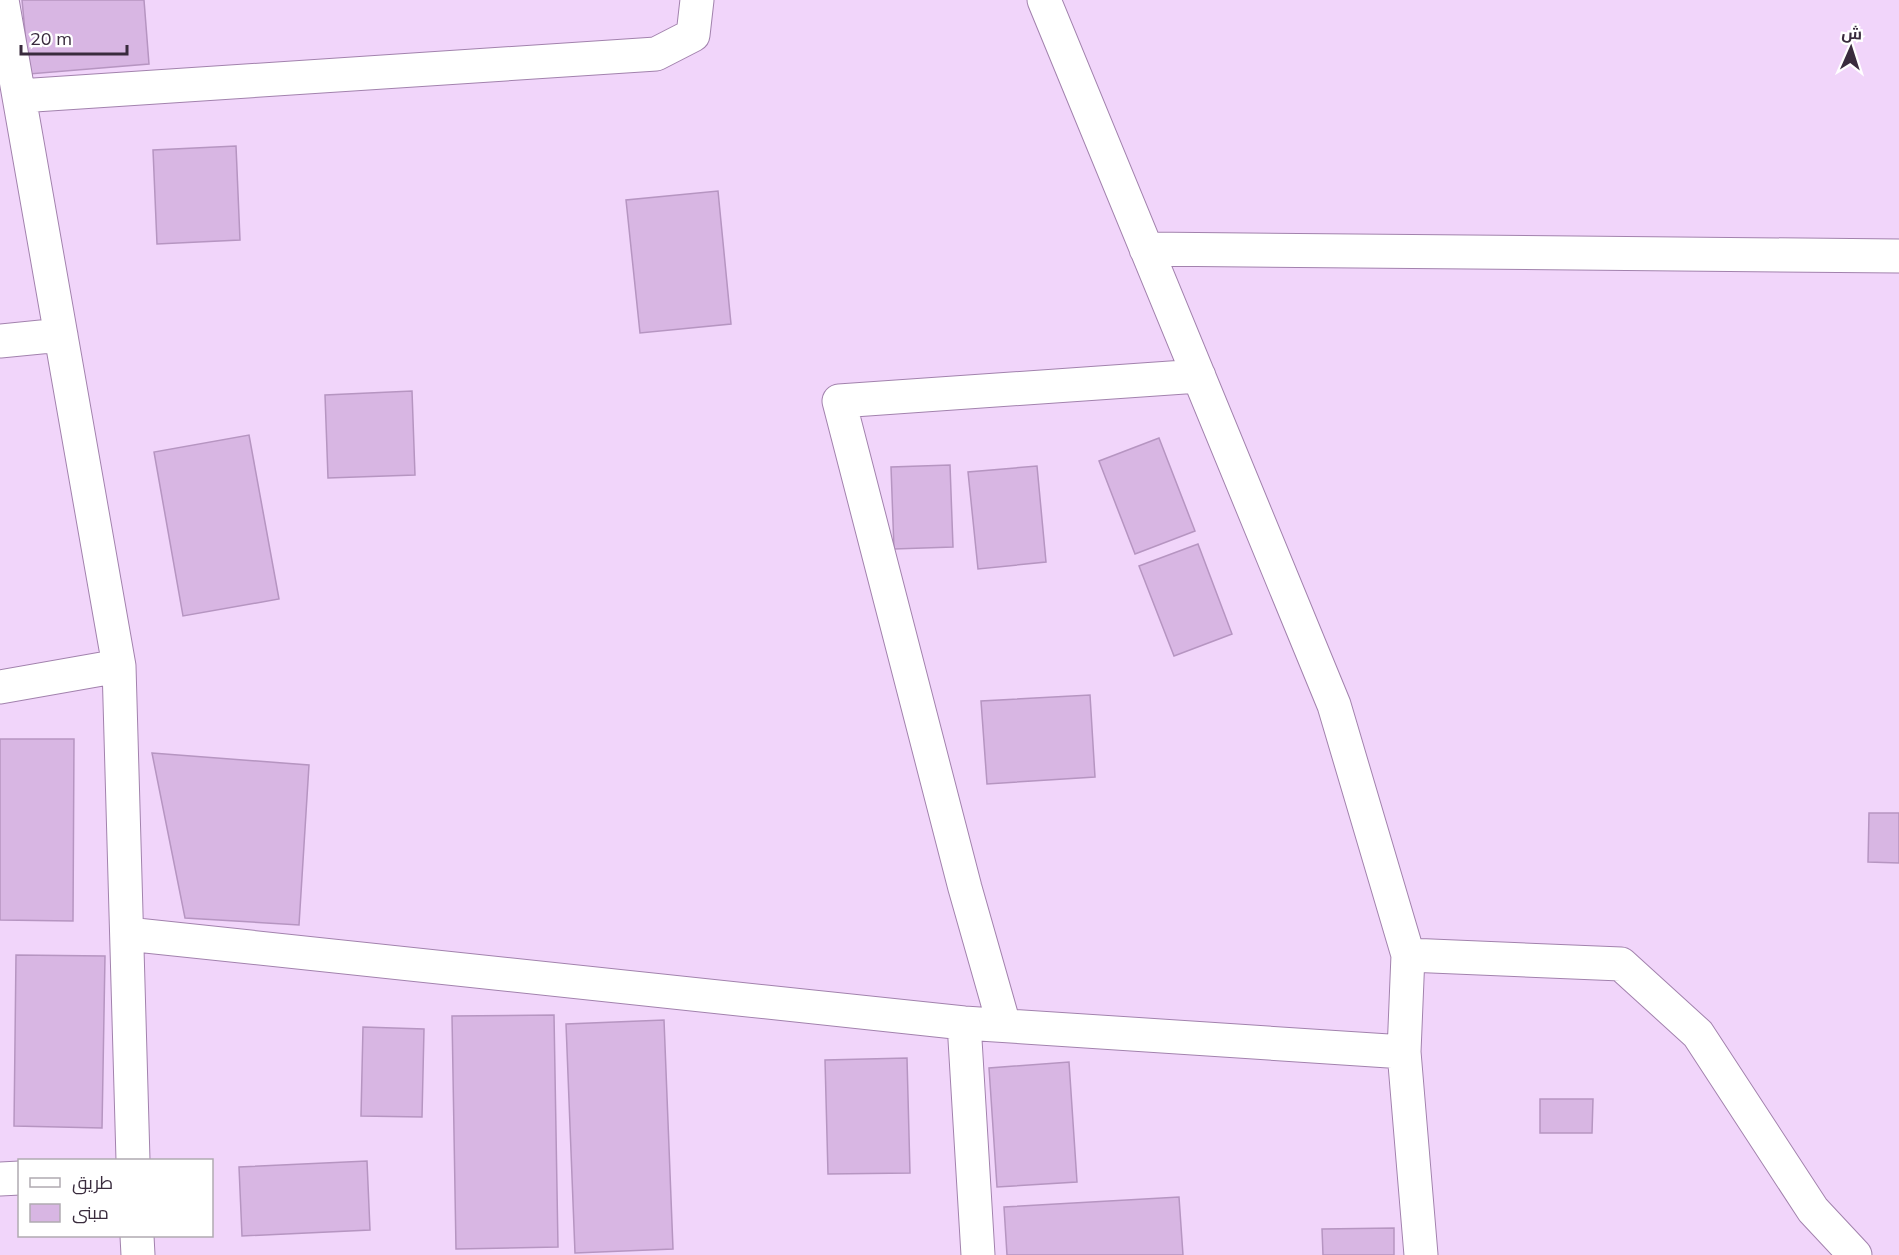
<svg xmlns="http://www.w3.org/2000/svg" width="1899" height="1255" viewBox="0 0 1899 1255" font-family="Mulish,Cairo,sans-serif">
<rect width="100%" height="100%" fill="#f1d5fa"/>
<path fill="#d8b6e3" stroke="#b695c1" stroke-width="1.5" d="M22 0H144L149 64 29 74Z
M236 146 240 240 157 244 153 150Z
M718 191 731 324 640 333 626 200Z
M412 391 415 475 328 478 325 395Z
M249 435 279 599 183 616 154 452Z
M1159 438 1195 531 1135 554 1099 461Z
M950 465 953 547 894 549 891 467Z
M1037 466 1046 562 978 569 968 472Z
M1198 544 1232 634 1174 656 1139 566Z
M1090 695 1095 777 987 784 981 701Z
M0 739H74L73 921 0 920Z
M152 753 309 765 299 925 185 918Z
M1869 813H1899V863L1868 862Z
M16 955 105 956 102 1128 14 1126Z
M554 1015 558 1247 456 1249 452 1016Z
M664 1020 673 1249 575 1253 566 1024Z
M363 1027 424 1029 422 1117 361 1116Z
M907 1058 910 1173 828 1174 825 1060Z
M1069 1062 1077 1182 997 1187 989 1068Z
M1540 1099H1593L1592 1133H1540Z
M367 1161 370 1230 242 1236 239 1167Z
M1179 1197 1183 1255H1007L1004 1207Z
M1394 1228V1255H1323L1322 1229Z"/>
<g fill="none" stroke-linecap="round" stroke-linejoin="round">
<defs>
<path id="minor" d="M2 0 119 666 133 1160
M1044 0 1334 705 1408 955 1404 1052 1421 1255
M19 96 656 54 693 35 697 0
M1146 249 1899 256
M0 341 61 335
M0 687 119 666
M127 934 964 1023 1404 1052
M1408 955 1621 964 1698 1034 1813 1210 1855 1255
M964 1023 978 1255
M1004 1025 965 888 839 401 1199 376
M0 1179 20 1178
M137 1236 138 1255"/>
</defs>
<use href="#minor" stroke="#a282ad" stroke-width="35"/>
<use href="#minor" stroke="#fff" stroke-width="33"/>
</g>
<rect x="18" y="1159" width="195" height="78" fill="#ffffff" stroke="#b0aab1" stroke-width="1.5"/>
<rect x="30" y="1178" width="30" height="9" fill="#ffffff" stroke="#b0aab1" stroke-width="1.5"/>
<text x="72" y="1189" font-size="18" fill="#392b3d">طريق</text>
<rect x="30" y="1204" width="30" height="18" fill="#d8b6e3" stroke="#b0aab1" stroke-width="1.5"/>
<text x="72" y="1219" font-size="18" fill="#392b3d">مبنى</text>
<g transform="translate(1851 48) rotate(3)" stroke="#ffffff" stroke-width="4.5" paint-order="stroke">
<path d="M0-4.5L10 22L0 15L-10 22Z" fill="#392b3d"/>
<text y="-9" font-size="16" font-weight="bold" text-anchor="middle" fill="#392b3d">ش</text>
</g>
<path d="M21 45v9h106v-9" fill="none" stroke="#392b3d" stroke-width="3"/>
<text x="30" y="45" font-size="18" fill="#392b3d" stroke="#ffffff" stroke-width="4.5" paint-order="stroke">20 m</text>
</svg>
